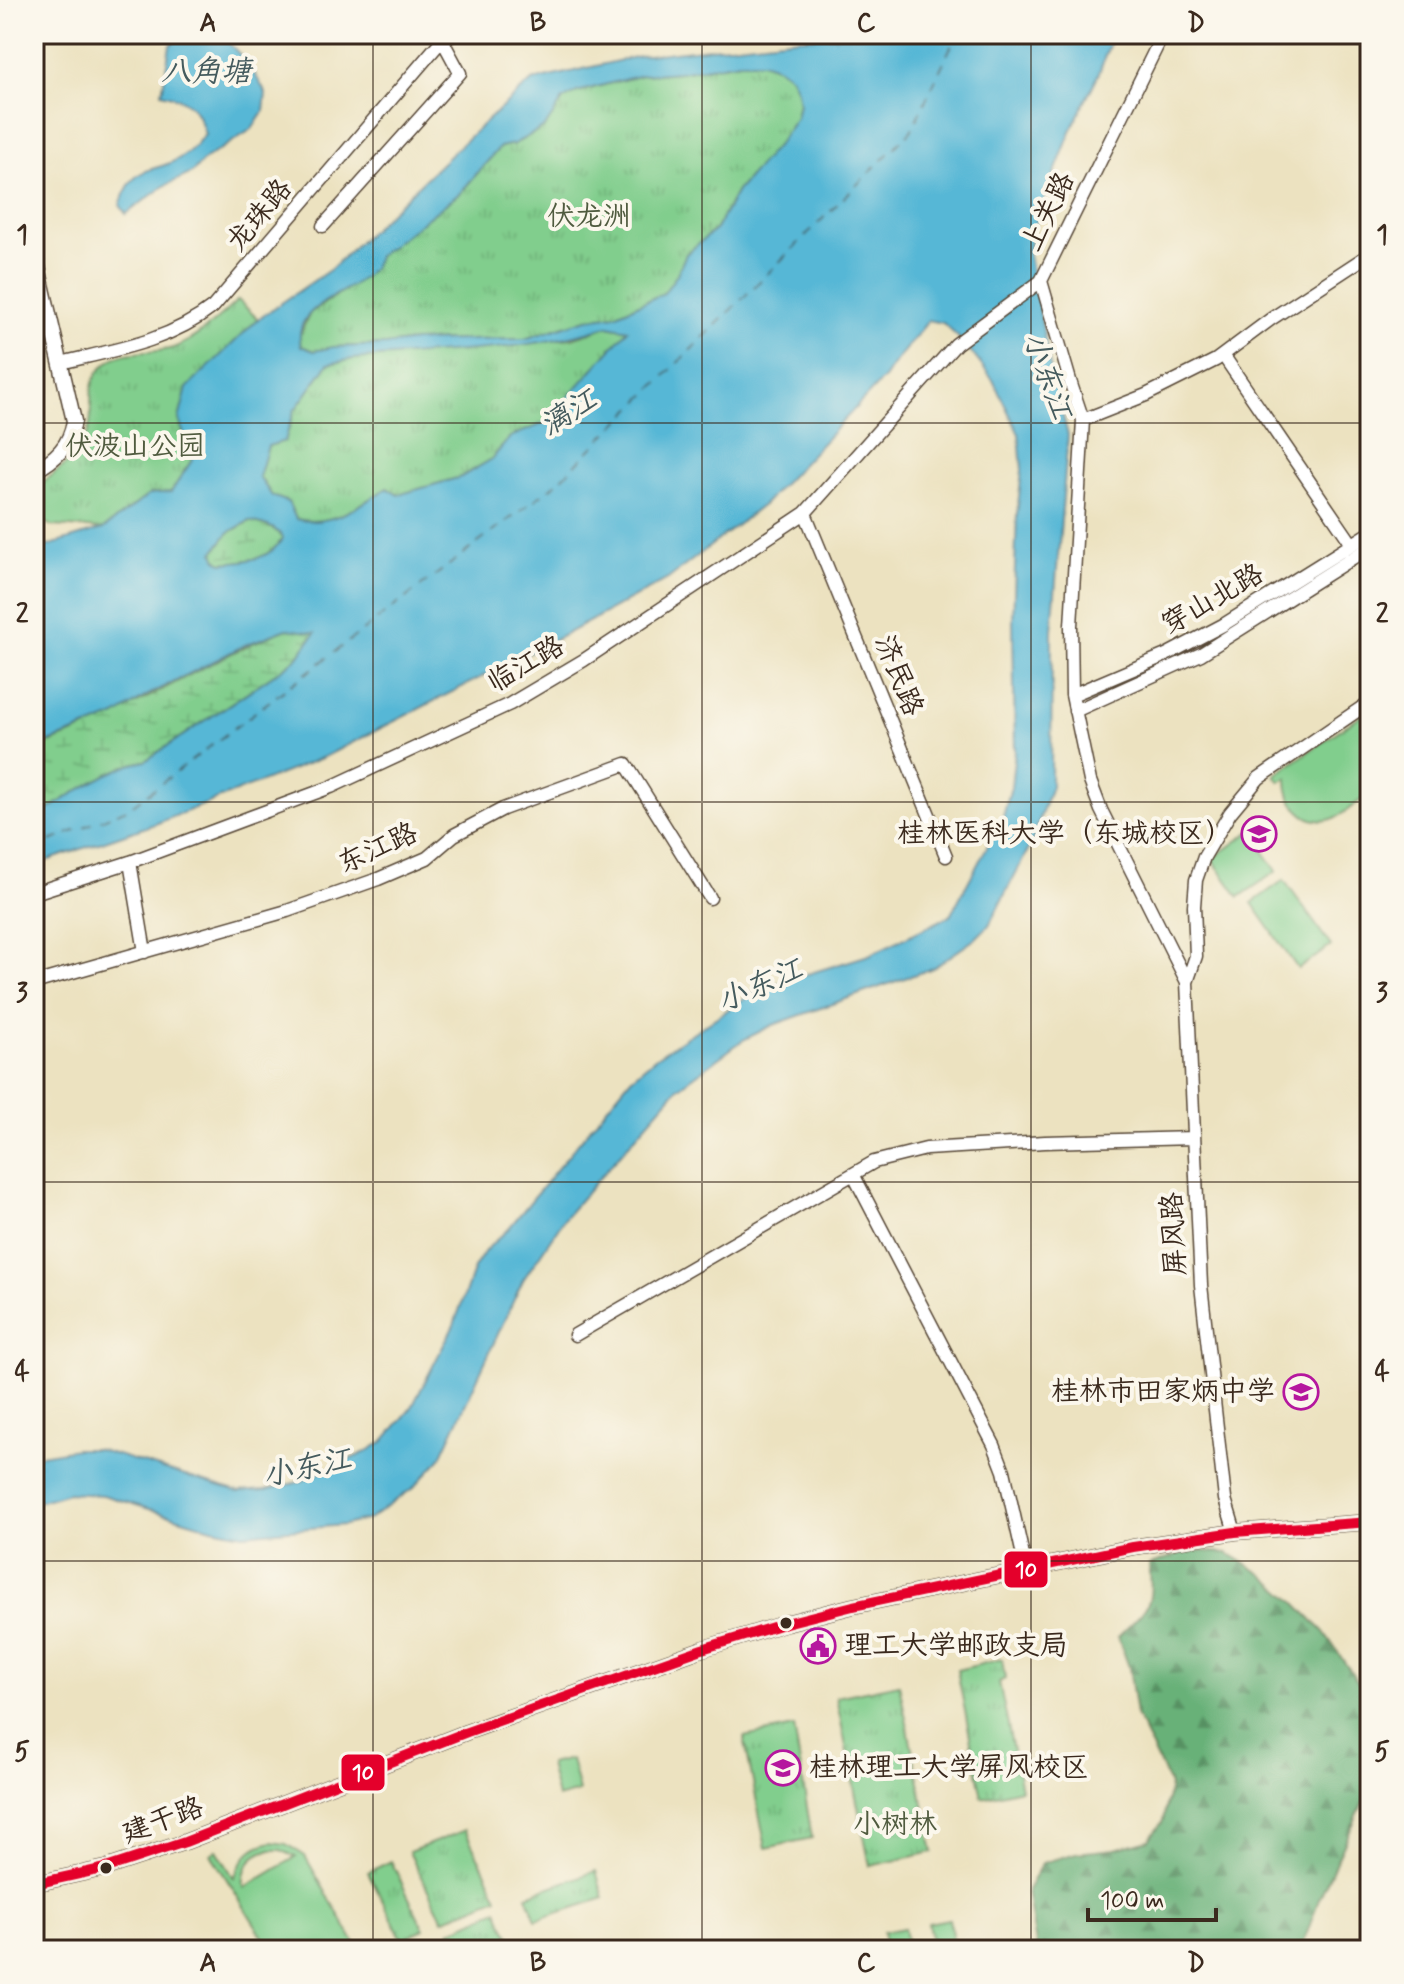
<svg xmlns="http://www.w3.org/2000/svg" width="1404" height="1984" viewBox="0 0 1404 1984" font-family="Mynerve,'LXGW WenKai TC',sans-serif">
<defs>
<pattern id="forest-firs" width="22" height="20" patternUnits="userSpaceOnUse" patternTransform="scale(2)"><rect width="22" height="20" fill="#68b178"/><path d="M5 1l3.5 6h-7zM16 11l3.5 6h-7z" fill="#579062"/></pattern>
<pattern id="wetland-marsh" width="20" height="14" patternUnits="userSpaceOnUse" patternTransform="scale(2)"><rect width="20" height="14" fill="#81ce8d"/><path d="M1 5h8M5 5V1M11 12h8M15 12V8" fill="none" stroke="#70b179"/></pattern>
<pattern id="park-tufts" width="24" height="20" patternUnits="userSpaceOnUse" patternTransform="scale(2)"><rect width="24" height="20" fill="#81ce8d"/><path d="M3 7l-1-3M5 7V3M7 7l1-3M15 17l-1-3M17 17v-4M19 17l1-3" fill="none" stroke="#70b179"/></pattern>
</defs>
<rect width="100%" height="100%" fill="#fbf7ec"/>
<filter id="ink" filterUnits="userSpaceOnUse"><feTurbulence type="fractalNoise" baseFrequency=".0125" numOctaves="2"/><feDisplacementMap in="SourceGraphic" scale="16" xChannelSelector="R" yChannelSelector="G"/><feConvolveMatrix kernelMatrix="1 2 1 2 8 2 1 2 1" color-interpolation-filters="sRGB"/></filter>
<filter id="wash" filterUnits="userSpaceOnUse"><feTurbulence type="fractalNoise" baseFrequency=".006" numOctaves="4" result="noise"/><feDisplacementMap in="SourceGraphic" scale="32" xChannelSelector="R" yChannelSelector="G"/><feGaussianBlur stdDeviation="1.8" result="paint"/><feColorMatrix in="noise" values="0 0 0 0 0 0 0 0 0 0 0 0 0 0 0 0 0 1.4 0 .05"/><feComposite in="paint" operator="in"/></filter>
<g filter="url(#wash)">
<rect width="100%" height="100%" fill="#ece2c0"/>
<path fill="#81ce8d" stroke="#5e7c56" stroke-width="2" fill-rule="evenodd" d="M1370 709V793C1359 801 1345 814 1332 819 1305 827 1286 802 1287 778L1280 782 1275 775Z
M1250 832 1277 871 1239 897 1212 859Z
M1284 880 1331 946 1298 969 1252 903Z
M571 1759 579 1792 557 1798 549 1764Z
M272 1842 286 1844 305 1856 359 1950H271L211 1854 217 1850 234 1878C242 1859 250 1846 272 1842ZM268 1850H281L296 1857 244 1888C242 1869 250 1856 268 1850Z"/>
<path fill="url(#forest-firs)" stroke="#526e4b" stroke-width="2" d="M1190 1550 1228 1553 1262 1574 1295 1602 1324 1632 1370 1700V1787L1319 1899 1301 1950H1037L1027 1890 1042 1863 1076 1853 1115 1849 1149 1840 1163 1821 1170 1785 1136 1715 1129 1667 1118 1637C1147 1607 1155 1608 1149 1565Z"/>
<path fill="url(#wetland-marsh)" stroke="#5e7c56" stroke-width="2" d="M250 521C263 524 275 527 283 538 269 561 246 561 222 563L215 558 214 552 228 533Z
M287 629 316 632 297 658 279 671 145 761C108 768 65 799 34 819V748C123 720 199 662 287 629Z"/>
<path fill="url(#park-tufts)" stroke="#5e7c56" stroke-width="2" d="M740 62H762L779 68 791 77 797 90 799 103 796 118 778 144 737 191 716 229 686 254 678 274 664 293 615 315 587 319 525 339 414 341 386 345 334 347 314 351 301 346 299 336 310 313 359 280 378 256 460 193 500 147 514 144 544 127 563 100 577 92 642 75 679 72Z
M238 300 258 319 187 389 179 419 192 460 171 492 150 494 103 529 52 526 46 523 34 488C57 472 85 454 90 424 94 400 84 381 108 362 125 348 153 355 173 348 198 339 219 317 238 300Z
M608 326 629 330 545 423 510 437 492 459 461 477 398 495 387 488C358 506 331 528 296 519L288 502 272 496 259 476 268 446 285 441 294 411 328 364 353 359 572 338Z
M1002 1659 1005 1679 999 1682 1021 1789 982 1798 957 1670Z
M899 1684 933 1852 870 1866 836 1697Z
M794 1727 812 1838 766 1848 744 1737Z
M465 1830 498 1897 443 1920 409 1852Z
M391 1861 424 1929 402 1939 368 1872Z
M596 1871 604 1898 536 1920 527 1895Z
M497 1910 516 1950H459L450 1931Z
M949 1919 955 1950H933L928 1923Z
M904 1928 908 1950H886L883 1932Z"/>
<path fill="#57b7d6" stroke="#49707a" stroke-width="2" fill-rule="evenodd" d="M188 34H215L227 41 248 63 266 93 264 111 252 129 205 159 192 173 164 186 126 214 120 205C136 157 155 178 187 153 194 148 199 140 205 134 197 107 190 100 162 93L170 45Z
M890 34H1113L1098 75 1073 126 1036 221 1028 251 1051 371 1068 435 1052 630 1051 786 1031 844 989 925 975 939 933 968 773 1025 743 1040 678 1088 566 1216 523 1280 440 1459 413 1488 370 1519 344 1525 243 1534 212 1528 103 1495 68 1493 34 1503V1456L76 1449H97L238 1492 265 1490 299 1482 366 1452 384 1441 412 1407 454 1325 474 1268 485 1251 509 1228 631 1078 656 1057 752 994 772 985 869 955 950 916 1003 817 1011 787 1015 751 1013 621 1017 514 1022 470 1019 434 993 380 964 343 943 323 928 320C915 340 897 356 885 377L764 504 668 579 566 634 324 757 155 824 34 865V819C65 799 108 768 145 761L279 671 297 658 315 633 287 629 245 645 146 696 116 716 34 748V550L103 529 150 494 171 492 192 460 179 419 187 388 258 319 331 269 472 134 532 81 639 56 800 38ZM740 62H762L779 68 791 77 797 90 799 103 796 118 778 144 737 191 716 229 686 254 677 274 664 293 615 315 587 319 525 339 414 341 386 345 333 347 314 351 301 346C289 297 370 295 378 256L460 193 500 147 514 144 545 127 563 100 577 92 642 75 679 72ZM608 326 628 330 545 423 510 437 492 459 461 477 398 495 387 488C359 506 330 528 296 519L288 502 272 496 259 477 268 446 285 441 294 411 328 364 353 359C438 351 525 353 608 326ZM249 521C263 524 275 526 283 538 269 561 246 561 222 563L216 558 214 552 228 533Z"/>
<g fill="none" stroke-linecap="round" stroke-linejoin="round">
<path stroke="#455b5e" stroke-width="2" stroke-dasharray="10 8" stroke-linecap="butt" d="M34 848 129 808 557 483 911 131 957 34"/>
</g>
</g>
<g filter="url(#ink)">
<g fill="none" stroke-linecap="round" stroke-linejoin="round">
<defs>
<path id="minor" d="M323 226 460 73 439 34
M1041 281 1071 384 1083 420 1071 626 1072 695 1090 781 1101 810 1187 982
M1223 355 1352 544
M60 363C114 350 168 342 213 307L442 40 454 34
M1083 420 1146 395 1216 360 1271 319 1370 254
M805 513 946 856
M1072 695 1166 655 1223 625 1370 533
M1075 711 1201 654 1370 547
M130 862 145 952
M34 893 130 862 331 787 510 704 584 660 805 513 956 344 1041 281 1163 34
M34 983 287 911 378 879 427 858 454 835 503 809 626 764 710 898
M853 1174 994 1445 1004 1471 1026 1569
M575 1335 874 1162 926 1149 1045 1142 1194 1138
M1235 1532 1225 1499 1201 1285 1187 982 1196 956 1194 906 1196 880 1204 857 1230 813 1259 778 1370 702"/>
<path id="major" d="M34 250 74 421C70 446 56 459 34 471
M34 1884 106 1868 185 1842 467 1732 702 1649 786 1623 853 1606 1133 1547 1235 1532 1370 1522"/>
</defs>
<use href="#minor" stroke="#564636" stroke-width="15"/>
<use href="#major" stroke="#564636" stroke-width="17"/>
<use href="#minor" stroke="#fff" stroke-width="12"/>
<use href="#major" stroke="#fff" stroke-width="14"/>
<defs>
<path id="bus-1" d="M34 1884 106 1868 185 1842 467 1732 702 1649 786 1623 853 1606 1133 1547 1235 1532 1370 1522"/>
</defs>
<use href="#bus-1" stroke="#fbf7ec" stroke-width="16"/>
<use href="#bus-1" stroke="#e4002b" stroke-width="10"/>
</g>
</g>
<path fill="none" stroke="#3b2a1e" stroke-width="2" stroke-opacity="0.55" d="M373 34V1950M702 34V1950M1031 34V1950M34 423H1370M34 802H1370M34 1182H1370M34 1561H1370"/>
<defs>
<symbol id="university-ring" viewBox="-11 -11 22 22"><circle r="9.5" fill="#fbf7ec" stroke="#b5179e" stroke-width="1.5"/><path d="M0-5L7-2L0 1L-7-2ZM-4 1L0 2.5L4 1V4Q0 6-4 4Z" fill="#b5179e"/></symbol>
<symbol id="school-ring" viewBox="-11 -11 22 22"><circle r="9.5" fill="#fbf7ec" stroke="#b5179e" stroke-width="1.5"/><path d="M0-5L7-2L0 1L-7-2ZM-4 1L0 2.5L4 1V4Q0 6-4 4Z" fill="#b5179e"/></symbol>
<symbol id="civic-ring" viewBox="-11 -11 22 22"><circle r="9.5" fill="#fbf7ec" stroke="#b5179e" stroke-width="1.5"/><path d="M-.6-6.5H3V-4.5H.6V-3L4-1V1h2V6H-6V1h2V-1L-.6-3ZM-1.2 2.5V6h2.4V2.5Z" fill="#b5179e"/></symbol>
</defs>
<g fill-rule="evenodd">
<use href="#university-ring" x="1239" y="814" width="40" height="40"/>
<use href="#school-ring" x="1281" y="1372" width="40" height="40"/>
<use href="#civic-ring" x="798" y="1626" width="40" height="40"/>
<use href="#university-ring" x="763" y="1748" width="40" height="40"/>
</g>
<g fill="#3b2a1e" stroke="#fbf7ec" stroke-width="3">
<circle cx="786" cy="1623" r="7"/>
<circle cx="106" cy="1868" r="7"/>
</g>
<g text-anchor="middle" dominant-baseline="central" stroke-width="8" stroke-linejoin="round" paint-order="stroke">
<g font-size="28" fill="#3b2a1e" stroke="#fbf7ec">
<text transform="translate(1049 212) rotate(-64)">上关路</text>
<text transform="translate(260 216) rotate(-50)">龙珠路</text>
<text transform="translate(1213 600) rotate(-30)">穿山北路</text>
<text transform="translate(526 665) rotate(-30)">临江路</text>
<text transform="translate(898 676) rotate(68)">济民路</text>
<text transform="translate(378 849) rotate(-24)">东江路</text>
<text transform="translate(1175 1234) rotate(-93)">屏风路</text>
<text transform="translate(163 1821) rotate(-20)">建干路</text>
</g>
<g font-size="28" fill="#505b3f" stroke="#fbf7ec">
<text x="589" y="217">伏龙洲</text>
<text x="135" y="447">伏波山公园</text>
<text x="895" y="1825">小树林</text>
</g>
<g font-size="28" fill="#3b2a1e" stroke="#fbf7ec" text-anchor="end">
<text x="1233" y="834">桂林医科大学（东城校区）</text>
<text x="1275" y="1392">桂林市田家炳中学</text>
<text x="844" y="1646" text-anchor="start">理工大学邮政支局</text>
<text x="809" y="1768" text-anchor="start">桂林理工大学屏风校区</text>
</g>
<g font-size="30" font-style="italic" fill="#455b5e" stroke="#fbf7ec">
<text x="206" y="72">八角塘</text>
<text transform="translate(1047 376) rotate(70)">小东江</text>
<text transform="translate(569 413) rotate(-32)">漓江</text>
<text transform="translate(760 986) rotate(-24)">小东江</text>
<text transform="translate(307 1468) rotate(-12)">小东江</text>
</g>
</g>
<g stroke="#fbf7ec" stroke-width="3">
<rect x="1003" y="1550" width="46" height="39" rx="8" fill="#e4002b"/>
<rect x="340" y="1753" width="46" height="39" rx="8" fill="#e4002b"/>
</g>
<g font-size="22" text-anchor="middle" font-weight="bold" fill="#fff">
<text x="1026" y="1577">10</text>
<text x="363" y="1780">10</text>
</g>
<rect width="1404" height="1984" fill="none" stroke="#fbf7ec" stroke-width="88"/>
<path d="M1088 1908v12h128v-12" fill="none" stroke="#3b2a1e" stroke-width="4"/>
<text x="1100" y="1908" font-size="24" fill="#3b2a1e" stroke="#fbf7ec" stroke-width="6" paint-order="stroke">100 m</text>
<rect x="44" y="44" width="1316" height="1896" fill="none" stroke="#3b2a1e" stroke-width="3"/>
<g font-size="26" text-anchor="middle" font-weight="bold" fill="#3b2a1e">
<text x="208" y="31">A</text>
<text x="538" y="31">B</text>
<text x="866" y="31">C</text>
<text x="1196" y="31">D</text>
<text x="22" y="243">1</text>
<text x="1382" y="243">1</text>
<text x="22" y="622">2</text>
<text x="1382" y="622">2</text>
<text x="22" y="1001">3</text>
<text x="1382" y="1001">3</text>
<text x="22" y="1380">4</text>
<text x="1382" y="1380">4</text>
<text x="22" y="1760">5</text>
<text x="1382" y="1760">5</text>
<text x="208" y="1971">A</text>
<text x="538" y="1971">B</text>
<text x="866" y="1971">C</text>
<text x="1196" y="1971">D</text>
</g>
</svg>
